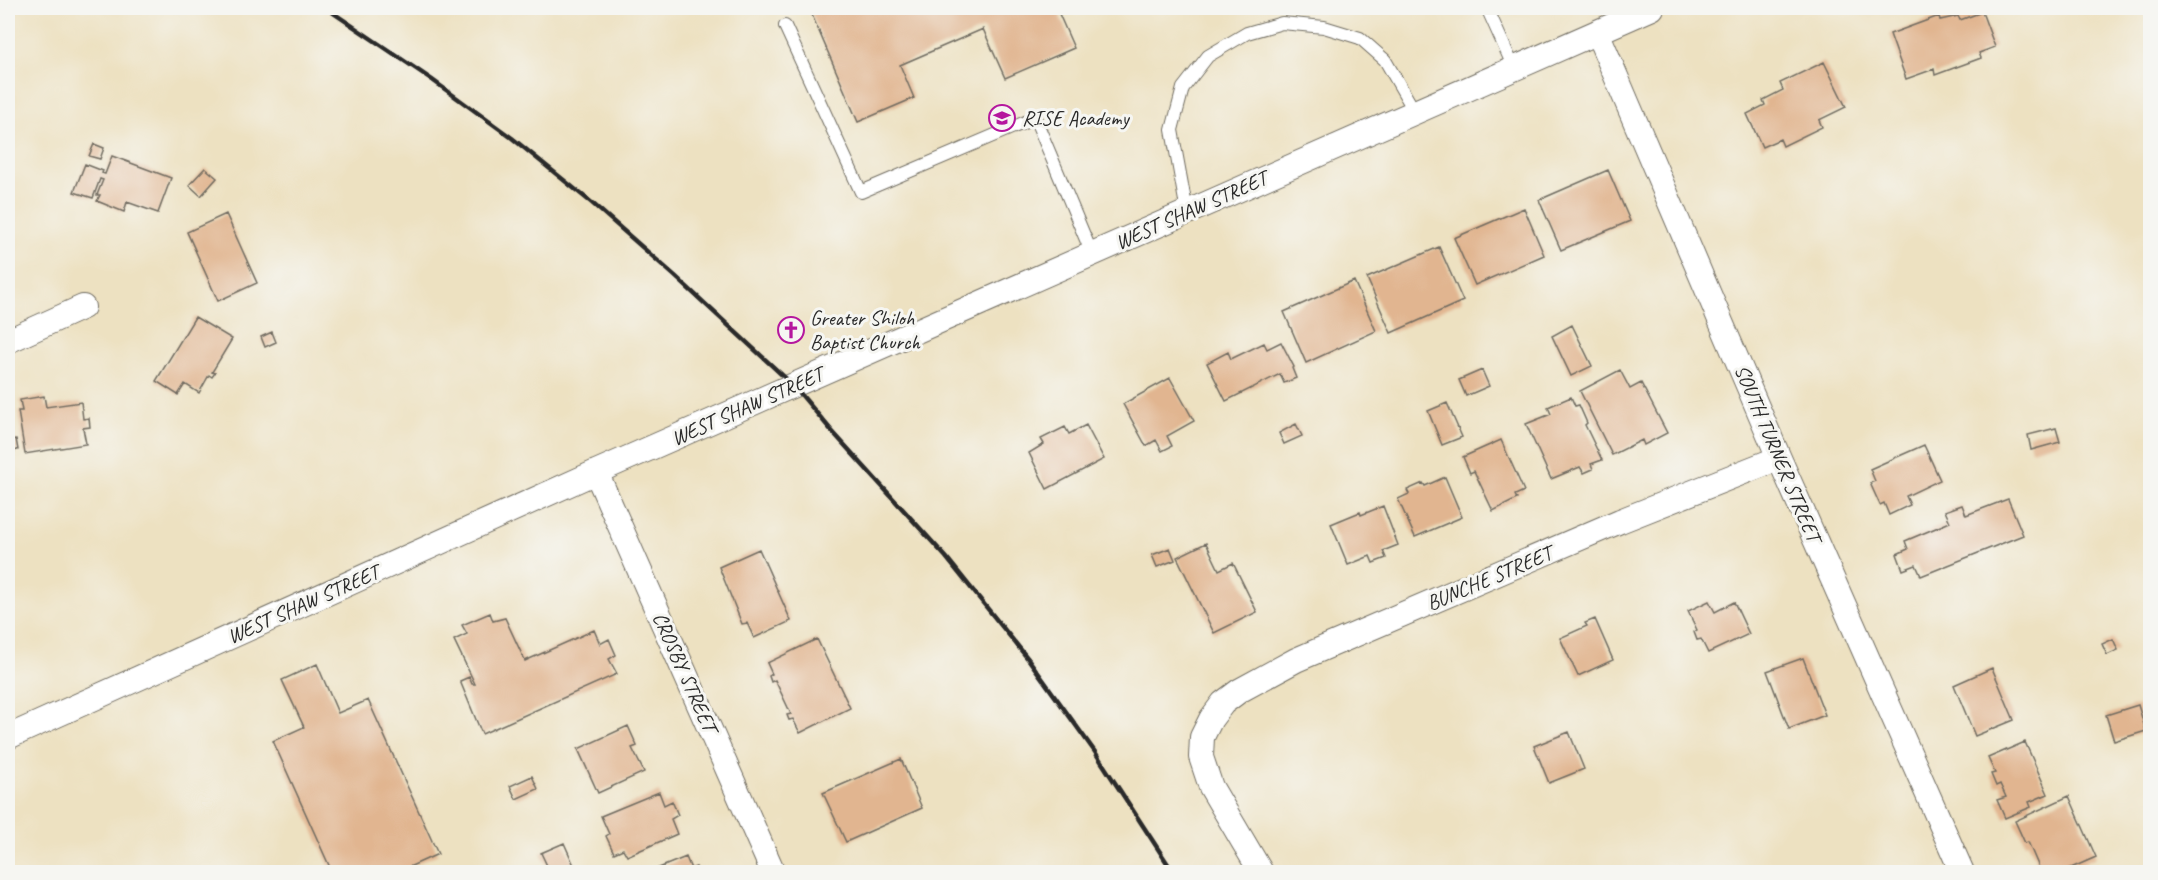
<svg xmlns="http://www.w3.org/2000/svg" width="2158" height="880" viewBox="0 0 2158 880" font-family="Caveat,sans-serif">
<rect width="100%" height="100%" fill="#f6f6f2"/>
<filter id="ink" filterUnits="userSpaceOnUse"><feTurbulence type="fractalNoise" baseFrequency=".0167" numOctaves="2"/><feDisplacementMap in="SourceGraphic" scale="12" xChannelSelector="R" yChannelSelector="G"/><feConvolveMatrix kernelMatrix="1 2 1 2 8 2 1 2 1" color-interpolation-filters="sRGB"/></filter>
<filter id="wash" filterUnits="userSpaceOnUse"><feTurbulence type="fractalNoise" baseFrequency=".008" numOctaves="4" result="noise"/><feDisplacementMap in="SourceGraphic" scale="24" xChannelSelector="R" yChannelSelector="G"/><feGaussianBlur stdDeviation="1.35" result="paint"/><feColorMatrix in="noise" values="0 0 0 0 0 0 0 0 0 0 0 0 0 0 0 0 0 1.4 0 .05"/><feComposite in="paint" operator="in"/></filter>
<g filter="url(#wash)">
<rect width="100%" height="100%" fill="#ede1c1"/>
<g id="blocks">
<path fill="#e1b590" d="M809 8H1073L1059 14 1074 48 1005 78 983 29 900 65 914 98 858 122Z
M1982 12 1995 47 1979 53 1981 58 1935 75 1934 69 1906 79 1890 34 1939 16 1940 20 1958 16 1960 20Z
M1824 62 1846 107 1819 120 1822 127 1783 146 1780 139 1762 147 1747 114 1765 105 1763 100 1783 90 1780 83Z
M94 144 104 148 100 159 89 156Z
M112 156 171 178 158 213 127 202 124 212 97 201 100 195H97L103 180 100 179 93 198 74 192 85 164 103 171 102 173 105 174Z
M205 168 217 178 201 196 189 185Z
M1608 170 1630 221 1561 250 1539 200Z
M1524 208 1544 255 1475 285 1454 238Z
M226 214 257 283 218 301 187 232Z
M1439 247 1463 301 1391 333 1367 278Z
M1354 281 1376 331 1306 363 1284 312Z
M195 317 232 339 212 372 215 373 212 377 209 375 199 393 185 384 178 395 156 381Z
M1572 325 1592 366 1571 376 1552 336Z
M272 332 276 342 265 347 261 337Z
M1281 342 1294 367 1292 368 1296 378 1284 383 1280 374 1226 401 1207 363 1228 352 1231 359 1264 343 1267 349Z
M1482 370 1489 386 1466 396 1459 380Z
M1620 370 1630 389 1641 383 1667 433 1644 445 1642 440 1612 455 1580 391Z
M1170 378 1194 421 1167 436 1172 446 1162 451 1156 440 1146 446 1123 404Z
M44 396 46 407 81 402 83 419 89 418 90 427 83 428 86 444 25 454 18 411H22L20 400Z
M1571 397 1575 406 1579 405 1587 423 1585 425 1602 460 1591 464 1593 469 1584 473 1580 467 1551 479 1526 424 1551 414 1548 407Z
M1447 403 1462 437 1442 445 1428 411Z
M1296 424 1302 436 1284 444 1279 433Z
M1086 425 1104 459 1047 489 1029 453 1044 444 1041 439 1065 427 1069 434Z
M2056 428 2060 442 2031 450 2028 435Z
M16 439 18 450 8 452V440Z
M1501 440 1524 491 1515 495 1517 499 1493 511 1474 471 1470 473 1463 457Z
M1924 445 1940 480 1906 496 1910 505 1889 515 1884 503 1880 505 1870 483 1875 481 1870 469Z
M1445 477 1462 517 1415 537 1398 499 1409 494 1407 490 1423 483 1425 486Z
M2008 499 2023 535 1921 576 1916 565 1903 570 1897 554 1908 549 1905 541 1950 522 1945 511 1962 505 1966 515Z
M1383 506 1398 545 1383 551 1386 558 1373 563 1370 556 1348 565 1331 524 1360 512 1361 515Z
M1206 543 1219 570 1233 563 1257 612 1214 633 1177 557Z
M1170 548 1175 560 1157 567 1152 555Z
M759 549 791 621 754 638 747 623 742 624 719 567Z
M1709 601 1715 612 1734 602 1749 634 1708 653 1701 639 1697 640 1694 632 1697 630 1688 611Z
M490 613 493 621 505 618 525 661 594 630 600 644 609 639 616 655 609 659 617 674 482 734 460 681 469 677 472 684H475L454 640 467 634 462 625Z
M1595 619 1613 660 1578 676 1560 638 1587 626 1585 623Z
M817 639 850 708 800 733 793 719 789 720 787 715 791 714 775 680 771 682 769 676 772 674 767 663Z
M2113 639 2118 650 2107 655 2102 644Z
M1803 658 1825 715 1789 729 1767 671Z
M317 664 338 713 368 700 438 854 398 872H332L273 741 304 727 282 680Z
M1992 668 2014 720 1975 736 1954 685Z
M2138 705 2146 731 2114 741 2106 715Z
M628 726 637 746 632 748 644 772 598 793 578 749Z
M1569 732 1584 769 1549 783 1534 746Z
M2025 742 2048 794 2029 802 2031 807 2005 818 1997 800 2006 797 2000 784 1996 786 1991 774 1995 773 1988 758Z
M901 759 922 808 846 842 823 793Z
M532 776 538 789 516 799 510 786Z
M659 792 664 805 672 801 678 815 671 819 677 834 627 856 623 849 614 853 606 836 609 834 601 816Z
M2069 796 2096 857 2062 872H2041L2028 842 2025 843 2015 821Z
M564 843 577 872H550L541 853Z
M686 857 691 869 696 867 699 872H649Z"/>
</g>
</g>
<g filter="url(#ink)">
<use href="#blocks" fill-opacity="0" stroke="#6f6b60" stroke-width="1.5"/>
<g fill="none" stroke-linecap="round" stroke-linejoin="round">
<defs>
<path id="lane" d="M1487 8 1514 68
M785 26 861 192 1035 118 1092 254
M1187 212 1172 130 1183 88 1208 56 1247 33 1282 23 1324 27 1360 38 1385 60 1415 112"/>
<path id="street" d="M1597 32 1779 458 1962 872
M8 341 83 307
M596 472 773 872
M8 737 596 472 1652 8
M1261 872 1211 787 1201 757 1202 737 1211 719 1223 703 1239 691 1296 660 1620 521 1779 458"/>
</defs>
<use href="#lane" stroke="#6f6b60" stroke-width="14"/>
<use href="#street" stroke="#6f6b60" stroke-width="26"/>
<use href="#lane" stroke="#fff" stroke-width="12"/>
<use href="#street" stroke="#fff" stroke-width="24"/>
<path stroke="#2b2b2b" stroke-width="4.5" d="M326 8 431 79 512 138 592 203 675 276 794 386 831 430 946 557 1029 660 1095 752 1173 872"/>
</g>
</g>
<defs>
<symbol id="school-ring" viewBox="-11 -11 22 22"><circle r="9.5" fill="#f6f6f2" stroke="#b5179e" stroke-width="1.5"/><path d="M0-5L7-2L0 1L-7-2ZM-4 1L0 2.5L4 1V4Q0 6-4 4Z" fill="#b5179e"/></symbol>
<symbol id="church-ring" viewBox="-11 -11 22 22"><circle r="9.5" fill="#f6f6f2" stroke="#b5179e" stroke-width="1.5"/><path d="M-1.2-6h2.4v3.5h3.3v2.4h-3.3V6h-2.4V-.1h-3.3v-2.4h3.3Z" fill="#b5179e"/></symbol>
</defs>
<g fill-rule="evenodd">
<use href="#school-ring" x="987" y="103" width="30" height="30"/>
<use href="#church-ring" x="776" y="315" width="30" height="30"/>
</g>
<g text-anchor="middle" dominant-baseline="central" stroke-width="6" stroke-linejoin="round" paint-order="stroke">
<g font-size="21" fill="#2b2b2b" stroke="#f6f6f2" text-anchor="start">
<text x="1022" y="118">RISE Academy</text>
<text x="810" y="318">Greater Shiloh<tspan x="810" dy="24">Baptist Church</tspan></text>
</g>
<g font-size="21" fill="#2b2b2b" stroke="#f6f6f2">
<text transform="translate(1191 210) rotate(-24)">WEST SHAW STREET</text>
<text transform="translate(747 406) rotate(-24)">WEST SHAW STREET</text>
<text transform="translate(1778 453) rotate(67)">SOUTH TURNER STREET</text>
<text transform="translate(1489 578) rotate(-23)">BUNCHE STREET</text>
<text transform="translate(303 604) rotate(-24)">WEST SHAW STREET</text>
<text transform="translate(685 672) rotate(66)">CROSBY STREET</text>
</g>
</g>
<rect width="2158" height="880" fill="none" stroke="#f6f6f2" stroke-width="30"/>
</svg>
